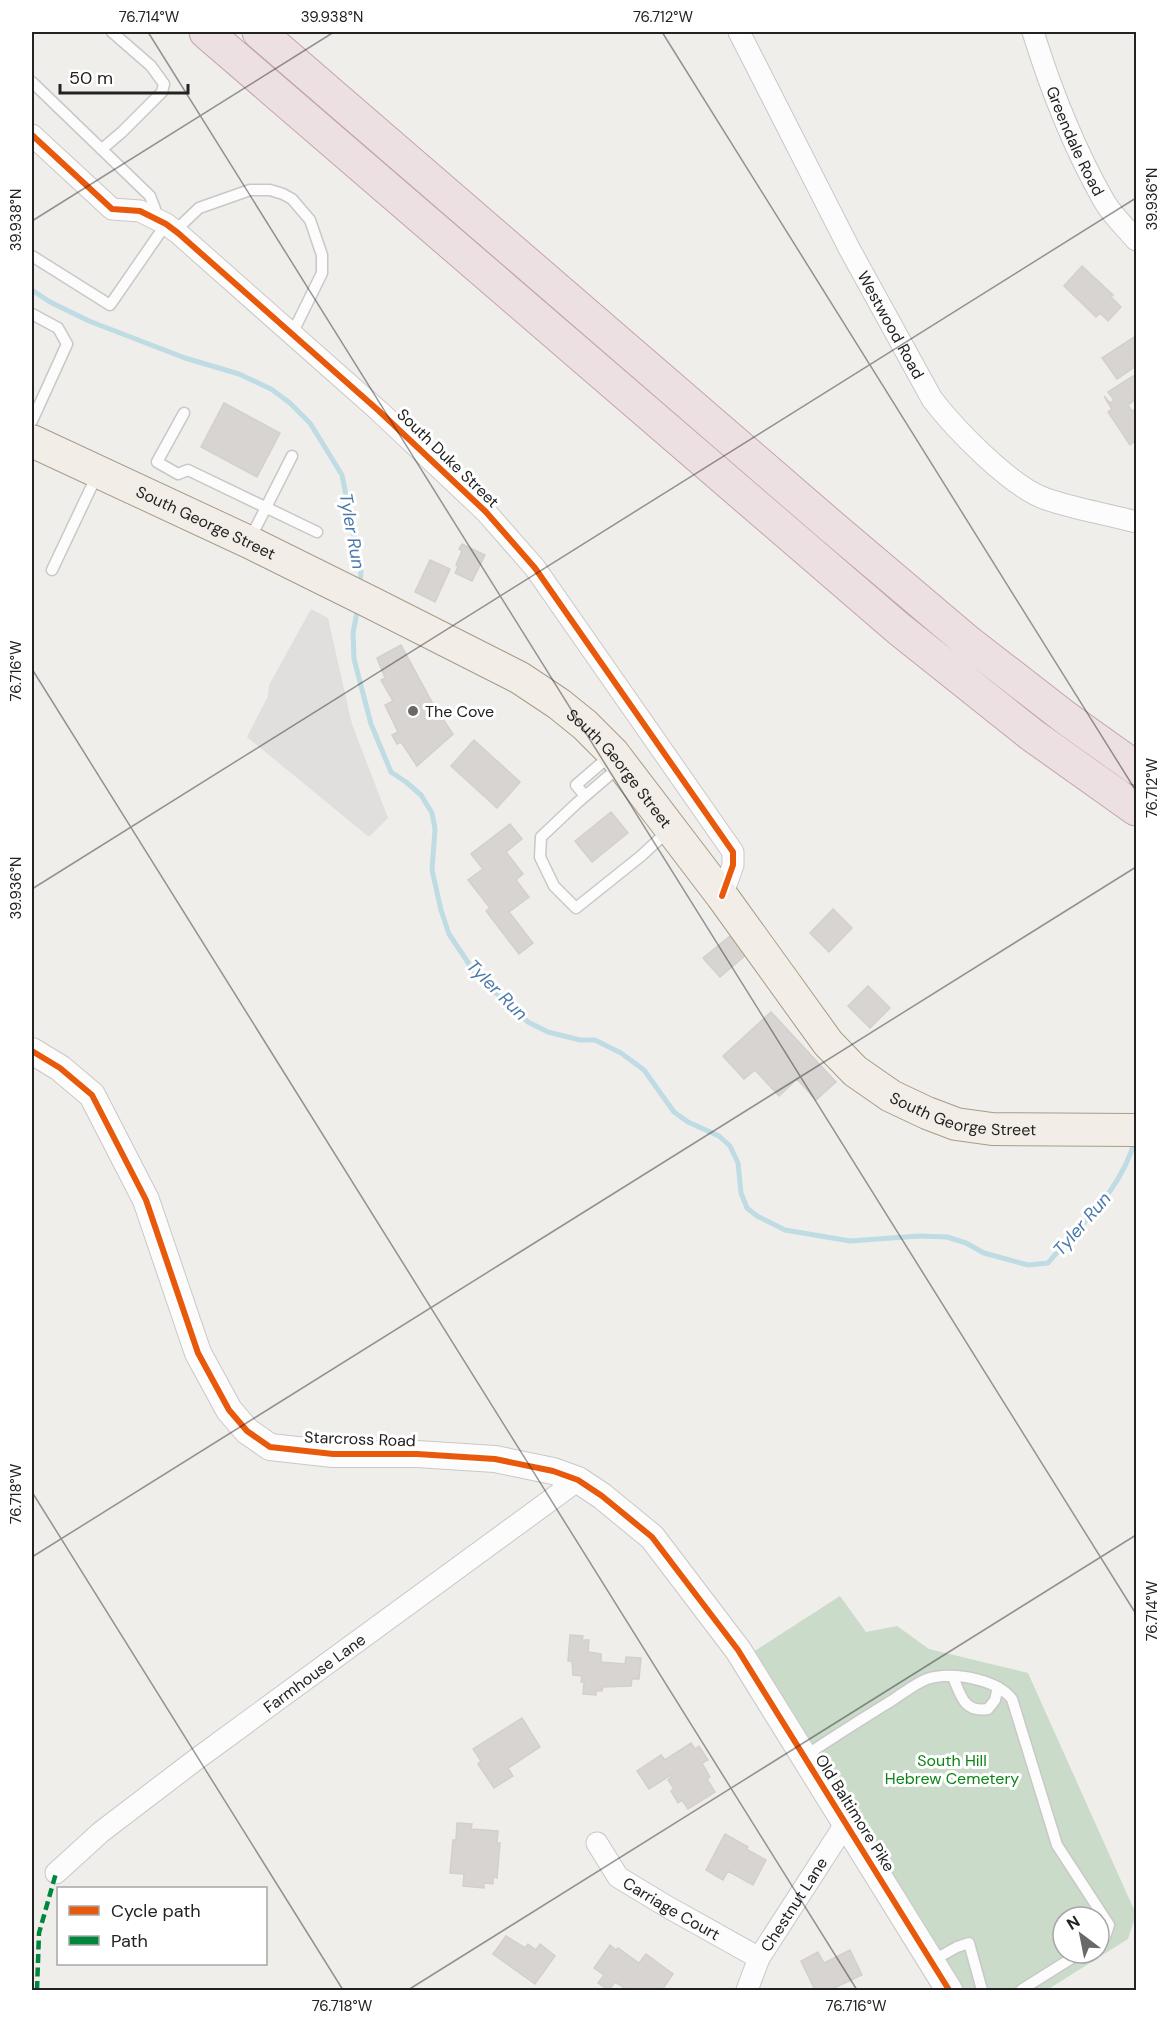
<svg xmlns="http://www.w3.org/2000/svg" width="1168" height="2022" viewBox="0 0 1168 2022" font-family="'DM Sans',sans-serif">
<rect width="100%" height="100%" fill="#f0eeeb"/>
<path fill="#cadbca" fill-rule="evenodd" d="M840 1596 866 1632 897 1626 929 1649 1028 1673 1136 1914 1128 1939 1047 1990H959L747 1656ZM1063 1917H1099V1953H1063Z"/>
<path fill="#e0dfde" d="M311 609 328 618 352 724 388 818 369 837 247 737 268 696 269 685Z"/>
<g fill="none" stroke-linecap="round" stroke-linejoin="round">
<path stroke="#bfdbe3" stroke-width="5" d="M32 290 50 302 89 321 185 358 239 374 271 389 290 403 310 423 342 475 361 572 360 586
M358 607 353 633 354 659 371 724 391 772 406 782 421 795 432 813 435 829 432 870 441 910 449 934 473 970 484 982 528 1022 548 1032 580 1040H595L621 1053 644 1070 674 1112 688 1122 719 1136 730 1146 738 1163 741 1193 747 1208 757 1216 785 1230 850 1241 919 1236 947 1237 966 1243 984 1253 1028 1265 1048 1263C1082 1222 1120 1193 1135 1140"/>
</g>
<path fill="#d7d4d2" stroke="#d3d0cc" stroke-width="1.5" d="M1082 266 1113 295 1111 297 1121 307 1108 321 1100 313 1096 317 1064 286Z
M1134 337 1136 340V366L1117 379 1102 358Z
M1136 374V399L1128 405 1132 411 1136 408V440L1130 445 1108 412 1112 409 1104 396 1110 403 1114 400 1108 392Z
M224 403 280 433 257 477 201 447Z
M462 544 485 555 472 581 455 573 458 567 456 565 462 551 459 549Z
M430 560 450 569 435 602 415 592Z
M401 645 433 704 453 734 417 766 401 742 397 744 392 735 398 732 385 705 393 701 381 680 385 678 377 658Z
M474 740 520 782 497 808 451 766Z
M611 812 628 833 592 862 575 841Z
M510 824 522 839 506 852 523 874 516 880 529 897 509 912 533 943 519 954 486 911 490 908 468 880 483 869 471 854Z
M833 909 852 928 829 952 810 933Z
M730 936 746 955 720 977 703 958Z
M868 986 890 1008 870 1028 848 1006Z
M771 1012 836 1082 816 1100 797 1079 779 1096 755 1070 744 1079 723 1056Z
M570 1635 583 1636 582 1640H589L588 1652 601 1654V1662L625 1664 626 1657 641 1658 639 1679H632L631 1686 603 1687 602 1691H596V1695L583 1694 584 1682H581L582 1676 573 1675 572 1661H568Z
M522 1718 540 1747 508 1768 513 1776 494 1788 478 1764 481 1761 473 1749Z
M691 1743 695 1749 699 1746 708 1760 702 1763 710 1777 707 1779 715 1792 688 1809 682 1800 678 1803 671 1791 674 1789 668 1780 672 1777 671 1775 649 1789 637 1771 661 1755 665 1760Z
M457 1823 472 1824 471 1829 498 1831 497 1843H500L497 1878 493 1877V1884L484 1883V1888L463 1886 464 1874 450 1873 453 1840H456Z
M725 1834 748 1847 746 1849 766 1860 753 1885 728 1871 723 1880 706 1870Z
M506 1936 525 1948 528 1944 536 1950 540 1944 555 1956 535 1984 493 1954Z
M610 1945 616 1950 618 1948 639 1963 646 1954 673 1974 662 1990H628L615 1982 609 1990 598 1983 604 1975 594 1968Z
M850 1950 862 1975 830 1990H815L801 1961 818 1952 824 1963Z"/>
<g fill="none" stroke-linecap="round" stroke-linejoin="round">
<defs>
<path id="service" d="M32 82 150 196 155 209 153 218
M102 149 122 132 162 92 164 84 151 66 112 32
M175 231 199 208 250 190H270L283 194 292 199 310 220 322 255V273L292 334
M32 256 110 305 166 224
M32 314 58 328 67 344 32 421
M184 413 157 462 178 474 188 470 317 532
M250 539 292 456
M52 570 97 475
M619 767 577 803 541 837 540 857 554 886 576 908 641 856 668 831
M585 796 576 785 612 754
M953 1677C961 1696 964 1713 988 1709L995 1700 998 1687
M805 1756C833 1737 862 1719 891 1701 904 1693 920 1679 935 1677 959 1673 997 1680 1012 1699L1057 1845 1109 1925 1105 1937 1099 1941
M932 1961 957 1947 969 1943 982 1990
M1021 1990 1080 1953"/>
<g id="minor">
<path id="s1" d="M739 32 850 250 932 399C955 429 1011 487 1046 499 1075 509 1107 514 1136 522"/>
<path id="s2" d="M1033 32C1051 90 1074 148 1104 201 1112 215 1126 228 1136 240"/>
<path d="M32 135 112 209 140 211 166 224 178 233 379 411 486 512 535 568 733 852V865L722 896"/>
<path id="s3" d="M597 1843 618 1877 666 1906 759 1958"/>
<path id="s4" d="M56 1873 101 1832 194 1761 578 1480"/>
<path id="s5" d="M747 1990 759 1958 846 1823"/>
</g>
<path id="tertiary" d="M32 1051 60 1068 92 1095 146 1200 198 1353 229 1410 247 1431 270 1447 333 1454H417L495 1459 553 1471 578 1480 602 1496 652 1537 738 1650 949 1990"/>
<g id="primary">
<path id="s6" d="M32 441 249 542 372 603 520 678 559 704 585 725 613 753 722 896 828 1043 855 1071 891 1096 927 1113 956 1124 992 1129 1136 1130"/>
</g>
<path id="motorway" d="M206 32 899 629 1032 735 1136 809
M259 32 831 526 968 642 1066 718 1136 768"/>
</defs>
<use href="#service" stroke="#c9c8c7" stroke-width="13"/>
<use href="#minor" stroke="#c9c8c7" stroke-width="23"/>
<use href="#tertiary" stroke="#c9c8c7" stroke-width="28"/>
<use href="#primary" stroke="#a79c86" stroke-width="34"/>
<use href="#motorway" stroke="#c5a2ac" stroke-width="35"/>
<use href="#service" stroke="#fdfcfc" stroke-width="10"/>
<use href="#minor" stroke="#fdfcfc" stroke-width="21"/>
<use href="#tertiary" stroke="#fdfcfc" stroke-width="26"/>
<use href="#primary" stroke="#f3ede7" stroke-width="32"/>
<use href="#motorway" stroke="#ece0e2" stroke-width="33"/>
<path stroke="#00873e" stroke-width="4.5" stroke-dasharray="9 4.5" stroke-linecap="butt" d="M37 1990 39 1933 56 1873"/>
<defs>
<path id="cycleway" d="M32 135 112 209 140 211 166 224 178 233 379 411 486 512 535 568 733 852V865L722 896
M32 1051 60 1068 92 1095 146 1200 198 1353 229 1410 247 1431 270 1447 333 1454H417L495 1459 553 1471 578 1480 602 1496 652 1537 738 1650 949 1990"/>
</defs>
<use href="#cycleway" stroke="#fff" stroke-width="10"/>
<use href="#cycleway" stroke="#e8590c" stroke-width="6"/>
</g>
<path fill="none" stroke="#222" stroke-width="1.5" stroke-opacity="0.45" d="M148 32 1136 1614M662 32 1136 791M32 221 334 32M32 669 857 1990M32 889 1136 198M32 1492 343 1990M32 1557 1136 867M408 1990 1136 1535"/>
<circle fill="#6a6968" stroke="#fff" stroke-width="2" cx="413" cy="711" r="6"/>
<g text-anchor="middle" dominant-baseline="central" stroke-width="6" stroke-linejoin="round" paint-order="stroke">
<g font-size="16" fill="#222" stroke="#fff">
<text stroke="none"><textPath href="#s2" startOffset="117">Greendale Road</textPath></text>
<text stroke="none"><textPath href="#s1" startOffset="330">Westwood Road</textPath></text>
<text transform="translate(448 458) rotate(44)">South Duke Street</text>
<text stroke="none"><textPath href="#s6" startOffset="192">South George Street</textPath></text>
<text stroke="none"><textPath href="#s6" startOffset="678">South George Street</textPath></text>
<text stroke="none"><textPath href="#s6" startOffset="1182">South George Street</textPath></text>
<text transform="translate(360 1439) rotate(2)">Starcross Road</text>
<text stroke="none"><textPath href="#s4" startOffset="327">Farmhouse Lane</textPath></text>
<text transform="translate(855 1813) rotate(58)">Old Baltimore Pike</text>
<text stroke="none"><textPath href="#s5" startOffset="98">Chestnut Lane</textPath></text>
<text stroke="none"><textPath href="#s3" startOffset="102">Carriage Court</textPath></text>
</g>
<g font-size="16" fill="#222" stroke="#fff" text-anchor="start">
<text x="425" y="711">The Cove</text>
</g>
<g font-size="16" fill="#0c8416" stroke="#fff">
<text x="952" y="1760">South Hill<tspan x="952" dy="18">Hebrew Cemetery</tspan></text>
</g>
<g font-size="18" font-style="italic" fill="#4a7aab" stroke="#fff">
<text transform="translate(352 531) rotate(80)">Tyler Run</text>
<text transform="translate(497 990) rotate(45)">Tyler Run</text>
<text transform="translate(1082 1224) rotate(-49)">Tyler Run</text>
</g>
</g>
<rect width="1168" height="2022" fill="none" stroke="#ffffff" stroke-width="66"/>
<rect x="57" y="1887" width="210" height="78" fill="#ffffff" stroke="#a7a7a7" stroke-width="1.5"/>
<rect x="69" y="1906" width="30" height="9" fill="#e8590c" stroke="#a7a7a7" stroke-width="1.5"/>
<text x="111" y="1917" font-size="18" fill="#222222">Cycle path</text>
<rect x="69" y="1936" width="30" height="9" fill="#00873e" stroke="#a7a7a7" stroke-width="1.5"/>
<text x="111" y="1947" font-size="18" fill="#222222">Path</text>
<g transform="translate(1081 1935) rotate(328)"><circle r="28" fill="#ffffff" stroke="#a7a7a7" stroke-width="1.5"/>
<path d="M0-4.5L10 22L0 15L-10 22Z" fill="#6a6968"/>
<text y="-9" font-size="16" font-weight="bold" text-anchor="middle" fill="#222222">N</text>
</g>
<path d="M60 84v9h128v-9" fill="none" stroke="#222222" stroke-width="3"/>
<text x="69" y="84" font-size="18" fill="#222222" stroke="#ffffff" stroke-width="4.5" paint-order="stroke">50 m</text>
<rect x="33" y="33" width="1102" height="1956" fill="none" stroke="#222" stroke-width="2"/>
<g font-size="15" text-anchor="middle" fill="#222">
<text x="149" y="22">76.714°W</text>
<text x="332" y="22">39.938°N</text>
<text x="663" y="22">76.712°W</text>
<text transform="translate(1152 199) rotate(-90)" y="5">39.936°N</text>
<text transform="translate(16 220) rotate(-90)" y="5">39.938°N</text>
<text transform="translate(16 671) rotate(-90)" y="5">76.716°W</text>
<text transform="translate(1152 788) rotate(-90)" y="5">76.712°W</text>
<text transform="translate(16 888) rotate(-90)" y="5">39.936°N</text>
<text transform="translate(16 1494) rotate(-90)" y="5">76.718°W</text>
<text transform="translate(1152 1611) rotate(-90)" y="5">76.714°W</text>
<text x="342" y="2011">76.718°W</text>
<text x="856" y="2011">76.716°W</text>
</g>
</svg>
